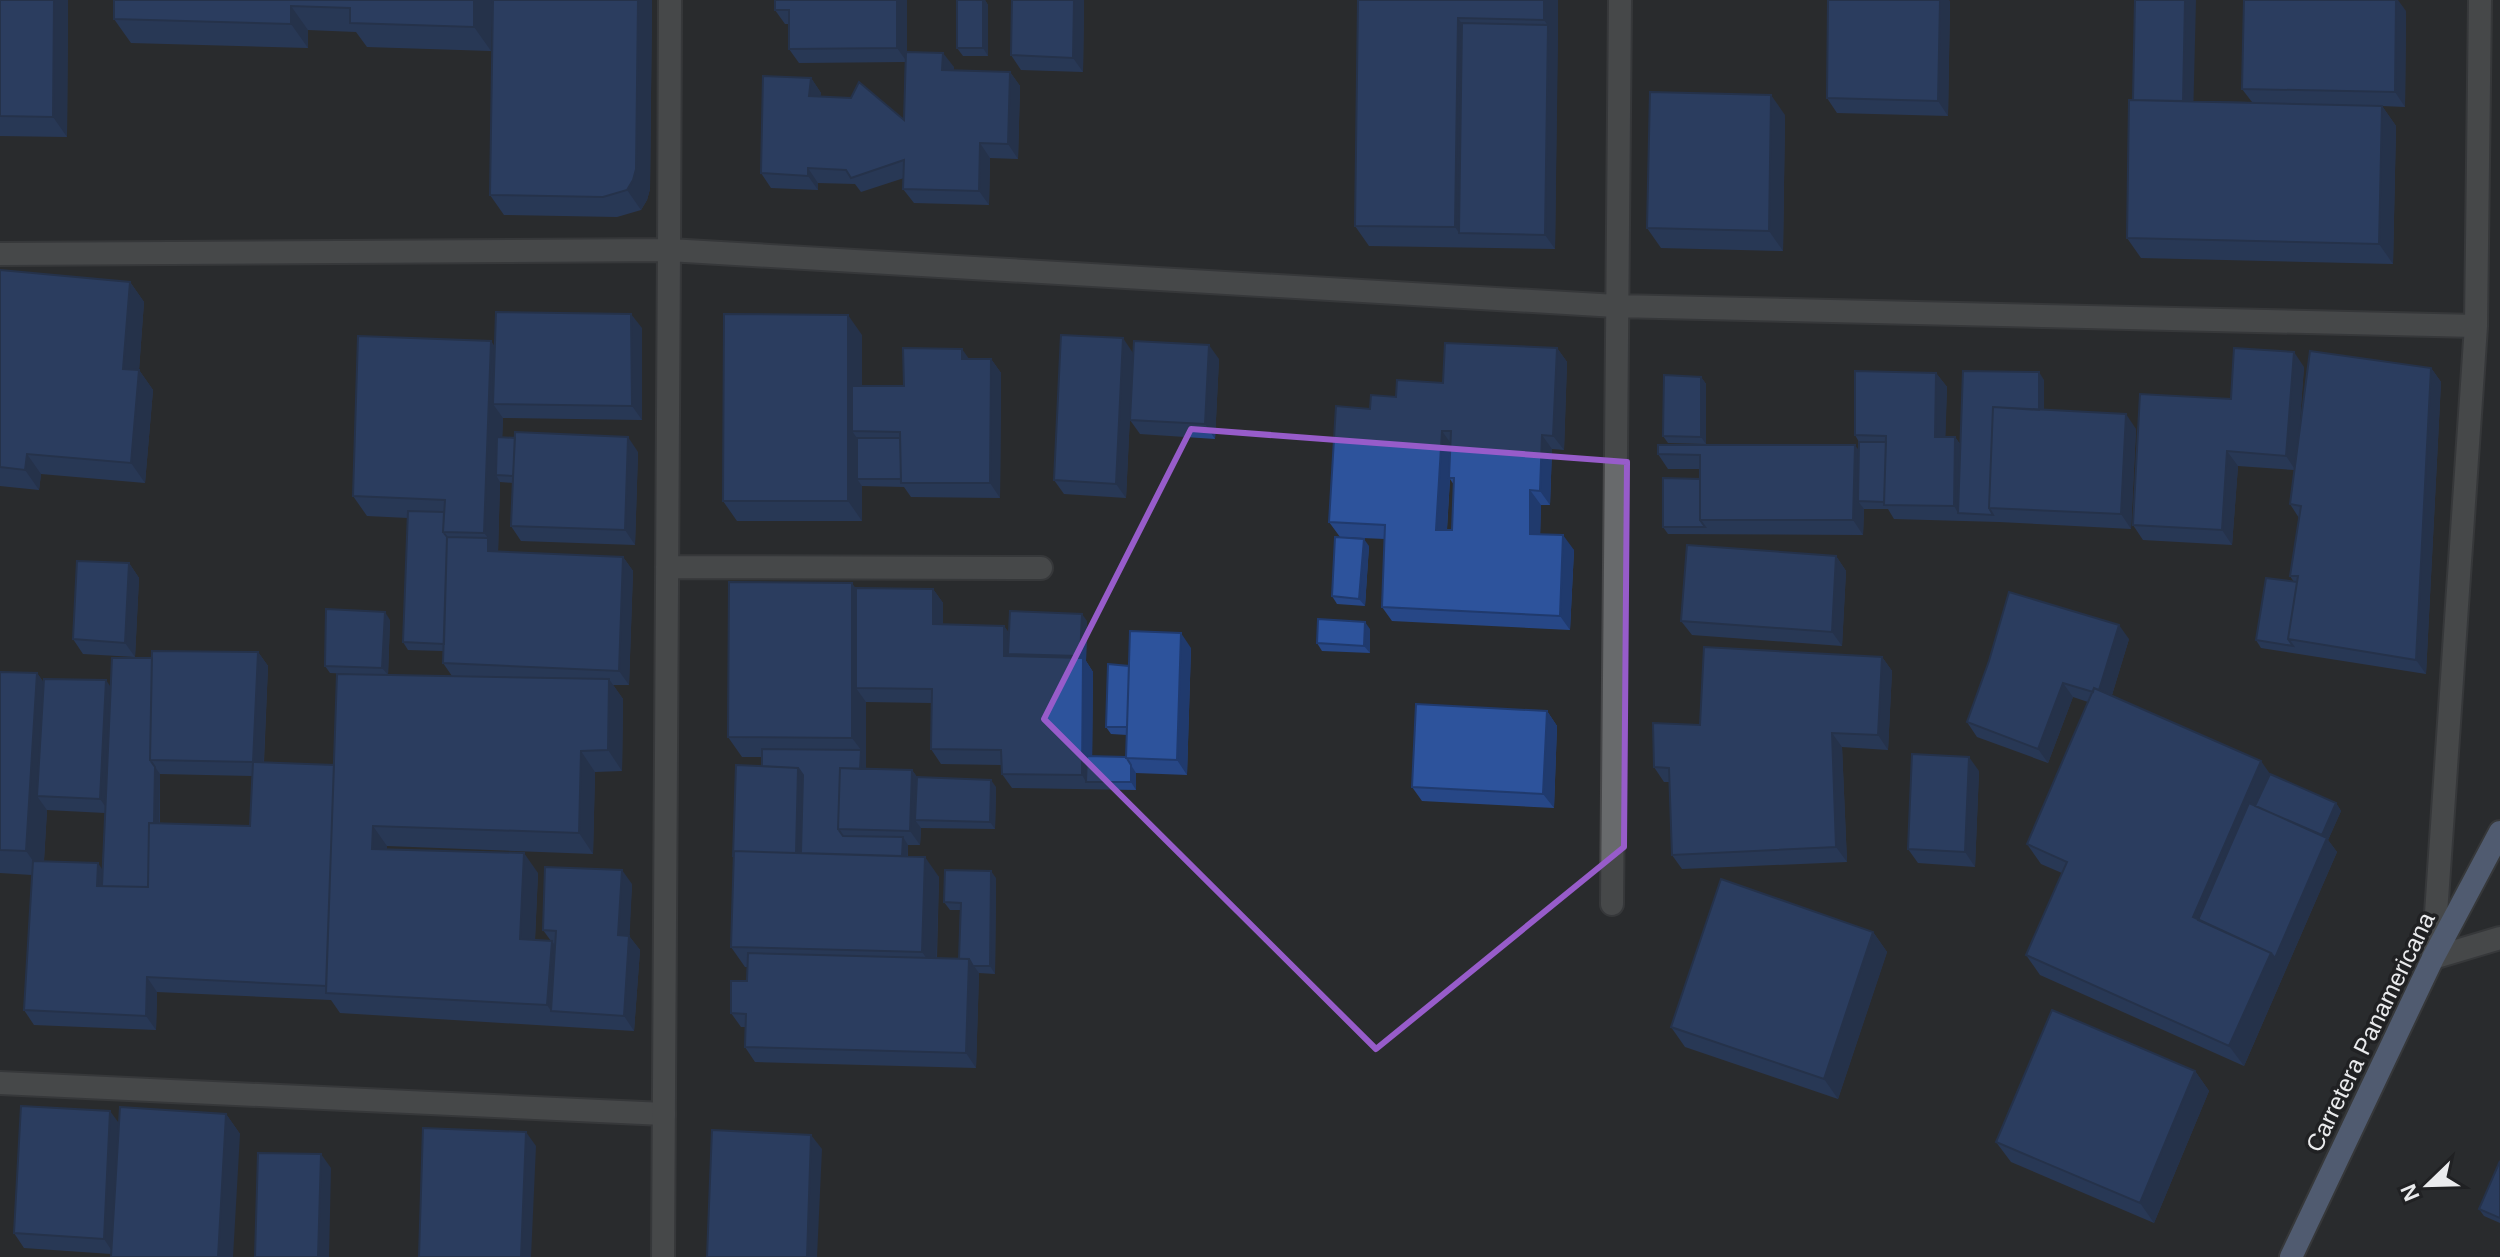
<svg xmlns="http://www.w3.org/2000/svg" width="2500" height="1257" viewBox="0 0 2500 1257" font-family="Helvetica,sans-serif">
<rect width="100%" height="100%" fill="#292b2d"/>
<g fill="none" stroke-linecap="round" stroke-linejoin="round">
<defs>
<path id="service" d="M0 1083 664 1114"/>
<path id="minor" d="M2480 0 2476 326 2433 958 2500 938
M0 254 669 250 670 0
M667 567 1041 568
M1612 904 1620 0
M663 1257 669 250 1616 306 2476 326"/>
<path id="primary" d="M2291 1257 2433 958 2500 832"/>
</defs>
<use href="#service" stroke="#464749" stroke-width="26"/>
<use href="#minor" stroke="#464749" stroke-width="26"/>
<use href="#primary" stroke="#464749" stroke-width="26"/>
<use href="#service" stroke="#686a6c" stroke-width="22"/>
<use href="#minor" stroke="#686a6c" stroke-width="22"/>
<use href="#primary" stroke="#7f96c1" stroke-width="22"/>
</g>
<path fill="#274786" fill-rule="evenodd" d="M0 0H68L67 137 0 136Z
M114 0H492L491 51 367 47 356 32 308 30V48L131 43 114 19Z
M493 0H652L650 189 647 200 641 210 617 217 504 215 490 195Z
M907 0V52L954 67 953 71 1010 72 1020 86 1018 159 990 158 989 205 914 203 903 189 904 178 861 192 855 184 818 183V190L771 188 761 173 811 78 821 93 820 96 904 120 905 62 799 63 789 49V24H785L775 10Z
M983 0H985L988 5V56H963L957 48Z
M1012 0H1084L1083 72 1021 70 1011 55Z
M1358 0H1558L1555 249 1369 246 1355 226Z
M1950 1 1948 116 1837 113 1827 98Z
M2406 11 2405 107 2382 106 2396 126 2393 264 2141 258 2127 238 2194 101 2252 102 2242 89Z
M1785 115 1783 251 1661 248 1647 228Z
M0 270 130 282 144 302 139 370 153 390 145 483 41 474 39 490 0 486Z
M642 328V420L503 418 502 438 638 452 635 545 521 541 511 526 513 483 500 482 498 552 623 557 633 571 629 685H613L623 699 622 771 595 772 593 854 387 846V849L538 873 535 940 551 941 543 930 632 884 629 936 640 950 634 1031 340 1013 331 1000 157 992 156 1030 34 1025 24 1010 32 875 0 873V672L37 673 44 683 111 687 152 658 258 652 268 666 264 762 334 765 373 675 330 673 325 666 390 620 388 675 452 676 443 663V651L408 650 403 642 408 518 367 516 353 496 495 346ZM160 774 252 776 250 826 160 824ZM47 810 105 813 102 870 44 861Z
M862 335V386H904L969 359H991L1001 373 1000 498 911 497 904 487 862 486V521H737L723 501Z
M1557 348 1567 362 1564 450 1552 449 1550 505H1541L1540 534 1574 550 1570 630 1392 621 1382 607 1385 539 1340 537 1329 522 1370 409 1396 397ZM1450 479 1454 485 1452 530H1447Z
M1133 353 1126 498 1064 494 1054 480Z
M1219 359 1215 439 1140 434 1130 420Z
M2304 367 2299 433 2431 368 2441 382 2426 674 2261 648 2256 640 2294 582 2290 576 2299 518 2290 504 2294 470 2238 466 2232 545 2143 540 2133 525 2231 399Z
M1936 373 1947 387 1945 437H1955L1960 444 2044 380V410L2136 429 2131 529 1999 522 1894 519 1888 509H1864L1863 535 1668 534 1663 527 1700 479V469H1668L1658 454 1859 452V442L1855 435Z
M1701 377 1706 384V444L1668 443 1663 436Z
M1369 546 1365 606 1337 604 1332 596Z
M1836 556 1846 571 1842 646 1692 635 1681 621Z
M129 563 139 578 135 657 83 654 73 639Z
M856 588 933 589 943 603V625L1004 626 1009 633 1087 621 1086 661 1093 672 1092 756 1126 757 1127 735 1111 734 1106 727 1129 666 1191 648 1187 775 1136 773V790L1012 788 1002 774 1001 765 941 764 931 749 932 703 866 702V769L912 770 917 777 996 787 995 829 921 828 920 845H908V856L939 877 937 958 959 959 960 910H950L944 902 996 878 995 974 979 973 976 1068 755 1062 745 1047 746 1027H741L731 1013 747 981 748 967H745L731 947 762 766V757H742L728 737Z
M1370 629V653L1322 651 1317 643Z
M2129 639 2112 695 2270 774 2336 803 2341 811 2328 840 2337 852 2244 1066 2040 975 2026 955 2062 873 2041 864 2027 844 2088 702 2073 697 2048 763 1977 737 1967 722Z
M1882 657 1892 671 1888 750 1842 747 1847 862 1682 869 1672 855 1669 782H1664L1654 767 1700 725Z
M1547 711 1557 726 1554 808 1422 801 1412 787Z
M1979 771 1975 867 1918 863 1908 849Z
M1873 932 1887 952 1838 1099 1685 1047 1671 1027Z
M2195 1071 2209 1091 2154 1223 2011 1162 1996 1142Z
M226 1114 240 1134 111 1254 24 1248 14 1233 119 1124Z
M2500 1161V1223L2484 1216 2479 1209Z"/>
<path fill="#203a6d" d="M54 0H68L67 137 53 117Z
M474 0H492L491 51 474 27Z
M638 0H652L650 189 647 200 641 210 627 190Z
M897 0H907V62L897 48Z
M983 0H985L988 5V56L983 48Z
M1074 0H1084L1083 72 1073 58Z
M1544 0H1558V40L1544 20Z
M1940 0H1949L1950 1 1948 116 1938 101Z
M2185 0H2196L2193 121 2183 106Z
M2396 0H2398L2406 11 2405 107 2395 92Z
M291 6 308 30V48L291 24Z
M1458 18 1472 38 1459 233 1455 227Z
M1548 25 1558 40 1555 249 1545 235Z
M943 53 954 67 952 85 942 70Z
M1010 72 1020 86 1018 159 1008 144Z
M811 78 821 93 819 110 809 96Z
M1771 95 1785 115 1783 251 1769 231Z
M2382 106 2396 126 2393 264 2379 244Z
M980 143 990 158 989 205 979 191Z
M808 168 818 183V190L808 176Z
M130 282 144 302 139 370 153 390 145 483 131 463 123 369Z
M631 314 642 328V420L632 406Z
M848 315 862 335V431H852L862 445 857 479 862 486V521L848 501Z
M1123 338 1133 353 1126 498 1116 484Z
M491 341 505 361 493 404 503 418 501 476 496 475 500 482 498 553 488 551V538L484 533Z
M1209 345 1219 359 1215 439 1205 424Z
M1557 348 1567 362 1564 450 1553 436Z
M962 349 972 363 962 359Z
M2294 352 2304 367 2296 471 2286 456Z
M991 359 1001 373 1000 498 990 483Z
M2431 368 2441 382 2426 674 2416 660Z
M2039 372 2044 380V422L2039 415Z
M1936 373 1947 387 1945 452 1935 437Z
M1701 377 1706 384V444L1701 437Z
M2126 414 2136 429 2131 529 2121 514Z
M1442 431 1452 445 1446 544 1436 530Z
M1542 435 1552 449 1550 505 1540 491Z
M628 437 638 452 635 545 625 530Z
M1955 437 1965 452 1958 513 1954 506Z
M1855 445 1865 459 1858 501 1864 509 1863 535 1853 520Z
M2227 451 2238 466 2232 545 2222 530Z
M27 454 41 474 39 490 25 470Z
M1530 490 1541 505 1540 548 1530 534Z
M1563 535 1574 550 1570 630 1560 616Z
M1364 539 1369 546 1365 606 1359 599Z
M1836 556 1846 571 1842 646 1832 632Z
M623 557 633 571 629 685 619 671Z
M129 563 139 578 135 657 125 643Z
M852 583 866 603 856 688 866 702V783L860 775 861 750 852 738Z
M933 589 943 603V639L933 624Z
M385 612 390 620 388 675 382 668Z
M1082 614 1087 621 1086 661 1093 672 1092 782H1086L1082 775 1083 661 1080 656Z
M1365 622 1370 629V653L1364 646Z
M2119 625 2129 639 2108 708 2098 693Z
M1004 626 1014 640 1008 654 1014 661 1004 656Z
M1181 633 1191 648 1187 775 1177 760Z
M258 652 268 666 263 776 253 762Z
M1882 657 1892 671 1888 750 1878 735Z
M37 673 54 697 37 796 47 810 43 875 26 851Z
M609 679 623 699 622 771 608 750Z
M106 680 116 695 110 813 100 799Z
M2063 683 2073 697 2048 763 2038 749Z
M1547 711 1557 726 1554 808 1543 794Z
M1832 733 1842 747 1847 862 1836 847Z
M581 751 595 772 593 854 579 833Z
M1969 757 1979 771 1975 867 1965 852Z
M2261 761 2275 781 2211 929 2193 917Z
M1131 765 1136 773V790L1131 782Z
M155 767 160 774 158 901 153 894Z
M798 768 809 782 801 866 796 859Z
M912 770 922 784 915 820 921 828 920 845 910 831Z
M991 780 996 787 995 829 990 822Z
M2336 803 2341 811 2328 840 2337 852 2244 1066 2229 1046Z
M373 826 387 846 386 869 372 849Z
M903 837 908 845 907 876 902 869Z
M524 853 538 873 534 959 520 939Z
M925 857 939 877 936 972 922 952Z
M98 863 108 878 101 893 97 886Z
M622 870 632 884 629 949V936L640 950 634 1031 624 1016 618 935Z
M991 871 996 878 995 974 990 966Z
M1873 932 1887 952 1838 1099 1824 1079Z
M552 941 566 961 551 1011 547 1005Z
M969 959 979 973 976 1068 966 1053Z
M147 977 157 992 156 1030 146 1016Z
M2195 1071 2209 1091 2154 1223 2140 1203Z
M110 1111 121 1126 114 1254 104 1239Z
M226 1114 240 1134 233 1257H218Z
M526 1132 536 1146 531 1257H521Z
M811 1135 822 1149 817 1257H807Z
M321 1154 331 1168 329 1257H318Z"/>
<path fill="#2d539c" stroke="#203a6d" stroke-width="2" fill-rule="evenodd" d="M0 0H54L53 117 0 116Z
M114 0H474V27L350 23V8L291 6V24L114 19Z
M493 0H638L636 169 633 180 627 190 603 197 490 195Z
M775 0H897V48L789 49V10H775Z
M957 0H983V48H957Z
M1012 0H1074L1073 58 1011 55Z
M1358 0H1544V20L1458 18 1455 227 1355 226Z
M1828 0H1940L1938 101 1827 98Z
M2135 0H2185L2183 101 2133 100Z
M2244 0H2396L2395 92 2242 89Z
M1462 23 1548 25 1545 235 1459 233Z
M906 52 943 53 942 70 1010 72 1008 144 980 143 979 191 903 189 904 160 851 178 846 170 808 168V176L761 173 763 76 811 78 809 96 851 98 859 82 904 120Z
M1650 92 1771 95 1769 231 1647 228Z
M2129 100 2382 106 2379 244 2127 238Z
M0 270 130 282 123 369 139 370 131 463 27 454 25 470 0 467Z
M496 312 631 314 632 406 493 404Z
M724 314 848 315V501H723Z
M1061 335 1123 338 1116 484 1054 480Z
M358 336 491 341 484 533 443 532 445 500 353 496Z
M1134 341 1209 345 1205 424 1130 420Z
M1445 343 1557 348 1553 436 1542 435 1540 491 1530 490V534L1563 535 1560 616 1382 607 1385 525 1329 522 1336 406 1370 409 1371 395 1396 397 1397 380 1443 383ZM1442 431H1451L1449 478H1454L1452 530H1436Z
M903 348 962 349V359H991L990 483H901L900 432 852 431V386H904Z
M2234 348 2294 352 2286 456 2227 451 2222 530 2133 525 2140 394 2231 399Z
M2310 351 2431 368 2416 660 2288 639 2298 576H2290L2301 506 2290 504Z
M1855 371 1936 373 1935 437H1955L1954 506 1884 505 1886 436 1855 435Z
M1963 371 2039 372V410L1993 407 1989 508 1993 515 1958 513Z
M1664 375 1701 377V437L1663 436Z
M1993 407 2126 414 2121 514 1989 508Z
M515 432 628 437 625 530 511 526Z
M497 437 515 438 513 476 496 475Z
M857 438H900L901 479H857Z
M1859 442H1886L1884 502 1858 501Z
M1658 445H1855L1853 520H1700V455L1658 454Z
M1663 478 1700 479V520L1705 527H1663Z
M408 511 444 512 443 532 447 537 444 644 403 642Z
M447 537 488 538V551L623 557 619 671 443 663Z
M1335 537 1364 539 1359 599 1332 596Z
M1687 545 1836 556 1832 632 1681 621Z
M77 561 129 563 125 643 73 639Z
M2266 578 2297 582 2288 639 2293 646 2256 640Z
M729 582 852 583V738L728 737Z
M856 588 933 589V624L1004 626V656L1083 658 1082 775 1002 774 1001 750 931 749 932 689 856 688Z
M2009 592 2119 625 2099 690 2094 688 2093 692 2063 683 2038 749 1967 722 1989 661Z
M326 609 385 612 382 668 325 666Z
M1010 611 1082 614 1080 656 1008 654Z
M1318 619 1365 622 1364 646 1317 643Z
M1130 631 1181 633 1177 760 1126 758Z
M1704 647 1882 657 1878 735 1832 733 1836 847 1672 855 1669 768 1654 767 1653 723 1700 725Z
M152 651 258 652 253 762 150 760Z
M112 658H152L150 760 155 767 154 823H149L148 887 102 886Z
M1108 664 1129 666 1127 727H1106Z
M0 672 37 673 26 851 0 850Z
M337 674 609 679 608 750 581 751 579 833 373 826 372 849 524 853 520 939 552 941 547 1005 326 993Z
M44 679 106 680 100 799 37 796Z
M2094 688 2261 761 2193 917 2271 953 2229 1046 2026 955 2067 862 2027 844Z
M1416 704 1547 711 1543 794 1412 787Z
M762 749 861 750 860 769 840 768 838 829 843 836 903 837 902 856 801 853 803 775 798 768 762 766Z
M1912 754 1969 757 1965 852 1908 849Z
M1087 756 1126 757 1131 765V782H1086Z
M253 762 334 765 326 986 147 977 146 1016 24 1010 33 861 98 863 97 886 148 887 149 823 250 826Z
M736 765 798 768 796 853 734 851 733 857Z
M840 768 912 770 910 831 838 829Z
M2270 774 2336 803 2322 835 2255 806Z
M917 777 991 780 990 822 915 820Z
M2249 803 2327 838 2275 958 2271 953 2198 920Z
M734 851 925 857 922 952 731 947Z
M545 867 622 870 618 935 629 936 624 1016 551 1011 556 931 543 930Z
M945 870 991 871 990 966H973L969 959H959L961 903 944 902Z
M1721 879 1873 932 1824 1079 1671 1027Z
M748 953 969 959 966 1053 745 1047 746 1014 731 1013V981H747Z
M2052 1010 2195 1071 2140 1203 1996 1142Z
M21 1106 110 1111 104 1239 14 1233Z
M120 1107 226 1114 218 1257H111Z
M423 1128 526 1132 521 1257H419Z
M712 1130 811 1135 807 1257H707Z
M258 1153 321 1154 318 1257H255Z
M2500 1161V1218L2479 1209Z"/>
<path d="M0 0H2500V1257H0ZM1191 429 1627 462 1624 847 1376 1049 1044 719Z" fill="#292b2d" fill-opacity=".55" fill-rule="evenodd"/>
<path fill="none" stroke="#975cca" stroke-width="6" stroke-linejoin="round" d="M1191 429 1627 462 1624 847 1376 1049 1044 719Z"/>
<g text-anchor="middle" dominant-baseline="central" stroke-width="7" stroke-linejoin="round" paint-order="stroke">
<g font-size="24" fill="#eaebed" stroke="#202123">
<text transform="translate(2370 1032) rotate(-64)">Carretera Panamericana</text>
</g>
</g>
<g transform="translate(2428 1185) rotate(247)" stroke="#202123" stroke-width="6" paint-order="stroke">
<path d="M0-6L14 30L0 20L-14 30Z" fill="#eaebed"/>
<text y="-12" font-size="22" font-weight="bold" text-anchor="middle" fill="#eaebed">N</text>
</g>
</svg>
